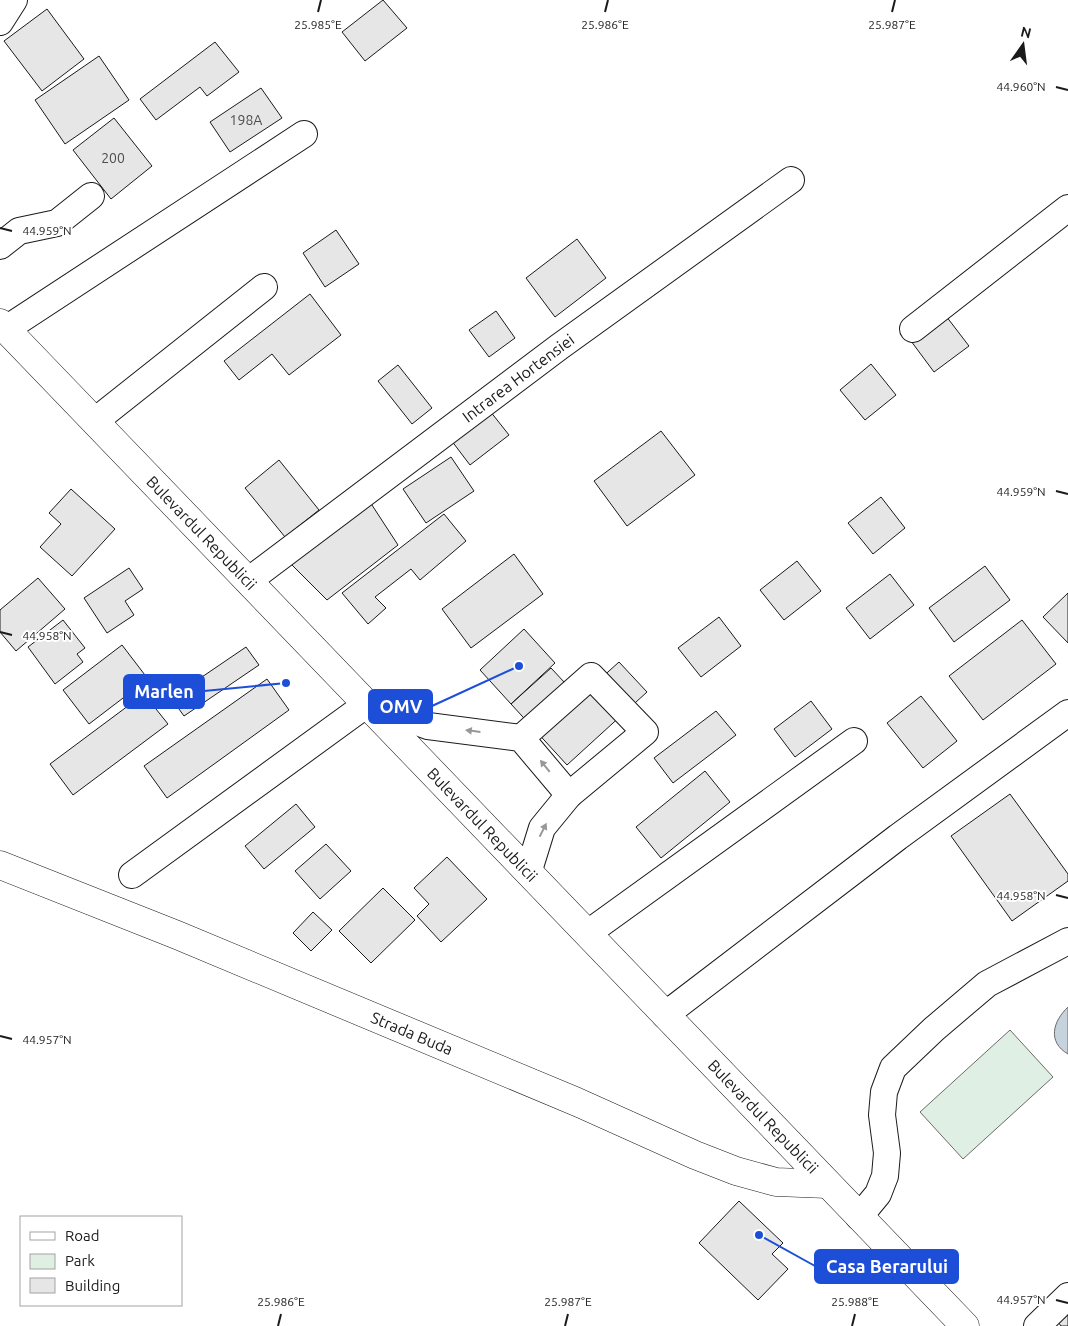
<svg xmlns="http://www.w3.org/2000/svg" width="1068" height="1326" viewBox="0 0 1068 1326" font-family="Ubuntu,sans-serif">
<rect width="100%" height="100%" fill="#fff"/>
<path fill="#e0efe3" stroke="#6a6a6a" d="M1010 1030 1053 1077 963 1159 920 1112Z"/>
<path fill="#c6d2dc" stroke="#6a6a6a" d="M1068 1007V1054C1047 1042 1053 1021 1068 1007Z"/>
<path fill="#e6e6e6" stroke="#1a1a1a" d="M383 0 407 28 365 61 342 32Z
M47 9 84 59 42 91 4 41Z
M215 42 239 72 207 96 200 87 156 120 140 99Z
M99 56 129 100 65 144 35 100Z
M261 88 282 118 230 152 210 122Z
M114 118 152 166 111 199 73 150Z
M336 230 359 264 325 287 303 253Z
M577 239 606 278 555 317 526 278Z
M310 294 341 335 289 375 272 354 239 380 224 361Z
M496 311 515 338 489 357 469 330Z
M946 316 969 346 934 372 911 341Z
M871 364 896 395 865 420 840 390Z
M398 365 432 408 412 424 378 381Z
M490 411 509 435 470 465 451 440Z
M661 431 695 475 627 526 594 481Z
M451 457 474 491 426 523 403 489Z
M279 460 319 510 285 537 245 488Z
M71 489 115 529 72 576 40 547 61 524 49 513Z
M881 497 905 528 873 554 848 523Z
M370 502 398 545 327 600 289 562Z
M444 514 466 541 420 580 411 569 375 597 386 608 368 624 342 593Z
M514 554 543 594 471 648 442 609Z
M797 561 821 591 784 620 760 590Z
M985 566 1010 600 954 642 929 608Z
M129 568 143 589 125 601 134 615 107 633 84 598Z
M890 574 914 605 870 639 846 608Z
M38 578 65 609 16 651 0 632V610Z
M1068 593V643L1043 617Z
M719 617 741 646 701 677 678 648Z
M63 620 85 648 77 654 83 662 55 684 28 647Z
M1022 620 1056 664 983 720 949 676Z
M524 629 555 663 511 704 480 670Z
M122 645 148 679 89 724 63 690Z
M246 647 259 665 184 716 171 698Z
M619 662 647 692 567 765 511 704 551 668 579 698Z
M267 679 289 710 167 798 144 766Z
M144 694 168 724 73 795 50 764Z
M921 696 957 741 923 768 887 723Z
M811 701 832 729 795 757 774 729Z
M716 711 736 735 673 783 654 758Z
M705 771 730 802 661 858 636 827Z
M1010 794 1068 874V881L1012 921 951 836Z
M296 804 315 827 264 869 245 846Z
M326 844 351 871 320 899 295 871Z
M447 857 487 899 441 942 417 916 429 904 414 888Z
M383 888 415 920 371 963 339 931Z
M313 912 332 930 311 951 293 933Z
M739 1201 783 1243 772 1254 788 1269 758 1300 699 1243Z
M1068 1312V1326H1061L1058 1322Z"/>
<g fill="none" stroke-linecap="round" stroke-linejoin="round">
<defs>
<g id="minor">
<path d="M0 22 14 0"/>
<path d="M0 246 19 231 57 223 91 196"/>
<path d="M6 329 304 134"/>
<path d="M913 329 1068 208"/>
<path d="M95 421 264 287"/>
<path id="s1" d="M248 581 559 347 791 180"/>
<path d="M521 738 591 676 645 732 569 795 542 828 529 870"/>
<path d="M132 875 367 704 428 726 521 738 569 795"/>
<path d="M588 933 854 741"/>
<path d="M665 1015 898 837 1068 713"/>
<path d="M859 1217 878 1194 885 1176 887 1153 882 1115 884 1092 893 1068 934 1029 987 984 1068 941"/>
<path d="M1037 1326 1068 1296"/>
</g>
<g id="major">
<path id="s2" d="M0 323 965 1326"/>
<path id="s3" d="M0 865 177 935 577 1102 695 1155 736 1171 776 1182 827 1184"/>
</g>
</defs>
<use href="#minor" stroke="#1a1a1a" stroke-width="28"/>
<use href="#major" stroke="#1a1a1a" stroke-width="29"/>
<use href="#minor" stroke="#fff" stroke-width="26"/>
<use href="#major" stroke="#fff" stroke-width="28"/>
</g>
<defs><path id="oneway-solid" d="M-6-.8H1V-3.2L6.5 0L1 3.2V.8H-6Z" transform="scale(1.25)"/></defs>
<g fill="#989898">
<use href="#oneway-solid" transform="translate(473 731) rotate(-173)"/>
<use href="#oneway-solid" transform="translate(545 766) rotate(-129)"/>
<use href="#oneway-solid" transform="translate(543 830) rotate(-63)"/>
</g>
<path fill="none" stroke="#1a1a1a" stroke-width="2" d="M318 12 321 0M605 12 608 0M892 12 895 0M1056 87 1068 90M0 228 12 231M1056 491 1068 494M0 632 12 635M1056 895 1068 898M0 1036 12 1039M1056 1300 1068 1303M278 1326 281 1314M565 1326 568 1314M852 1326 855 1314"/>
<g text-anchor="middle" dominant-baseline="central" stroke-width="4" stroke-linejoin="round" paint-order="stroke">
<g font-size="14" fill="#4d4d4d">
<text x="246" y="120">198A</text>
<text x="113" y="158">200</text>
</g>
<g font-size="16" fill="#1a1a1a" stroke="#fff">
<text stroke="none"><textPath href="#s1" startOffset="338">Intrarea Hortensiei</textPath></text>
<text stroke="none"><textPath href="#s2" startOffset="291">Bulevardul Republicii</textPath></text>
<text stroke="none"><textPath href="#s2" startOffset="696">Bulevardul Republicii</textPath></text>
<text stroke="none"><textPath href="#s3" startOffset="445">Strada Buda</textPath></text>
<text stroke="none"><textPath href="#s2" startOffset="1101">Bulevardul Republicii</textPath></text>
</g>
</g>
<g font-size="12" text-anchor="middle" fill="#1a1a1a" stroke="#fff" stroke-width="4" stroke-linejoin="round" paint-order="stroke">
<text x="318" y="29">25.985°E</text>
<text x="605" y="29">25.986°E</text>
<text x="892" y="29">25.987°E</text>
<text x="1021" y="91">44.960°N</text>
<text x="47" y="235">44.959°N</text>
<text x="1021" y="496">44.959°N</text>
<text x="47" y="640">44.958°N</text>
<text x="1021" y="900">44.958°N</text>
<text x="47" y="1044">44.957°N</text>
<text x="1021" y="1304">44.957°N</text>
<text x="281" y="1306">25.986°E</text>
<text x="568" y="1306">25.987°E</text>
<text x="855" y="1306">25.988°E</text>
</g>
<path fill="none" stroke="#1d4ed8" stroke-width="2" d="M286 683L204 691M519 666L432 706M759 1235L815 1266"/>
<g fill="#1d4ed8" stroke="#fff" stroke-width="2">
<circle cx="286" cy="683" r="5"/>
<circle cx="519" cy="666" r="5"/>
<circle cx="759" cy="1235" r="5"/>
</g>
<g fill="#1d4ed8" stroke="#1d4ed8" stroke-width="2">
<rect x="124" y="675" width="80" height="33" rx="5"/>
<rect x="369" y="690" width="63" height="33" rx="5"/>
<rect x="815" y="1250" width="143" height="33" rx="5"/>
</g>
<g font-size="18" text-anchor="middle" font-weight="bold" fill="#fff">
<text x="164" y="698">Marlen</text>
<text x="401" y="713">OMV</text>
<text x="887" y="1273">Casa Berarului</text>
</g>
<rect x="20" y="1216" width="162" height="90" fill="#ffffff" stroke="#a3a3a3"/>
<rect x="30" y="1232" width="25" height="8" fill="#ffffff" stroke="#a3a3a3"/>
<text x="65" y="1241" font-size="15" fill="#1a1a1a">Road</text>
<rect x="30" y="1254" width="25" height="15" fill="#e0efe3" stroke="#a3a3a3"/>
<text x="65" y="1266" font-size="15" fill="#1a1a1a">Park</text>
<rect x="30" y="1278" width="25" height="15" fill="#e6e6e6" stroke="#a3a3a3"/>
<text x="65" y="1291" font-size="15" fill="#1a1a1a">Building</text>
<g transform="translate(1023 45) rotate(14)" stroke="#ffffff" stroke-width="4" paint-order="stroke">
<path d="M0-4L9 19L0 12L-9 19Z" fill="#1a1a1a"/>
<text y="-8" font-size="14" font-weight="bold" text-anchor="middle" fill="#1a1a1a">N</text>
</g>
</svg>
